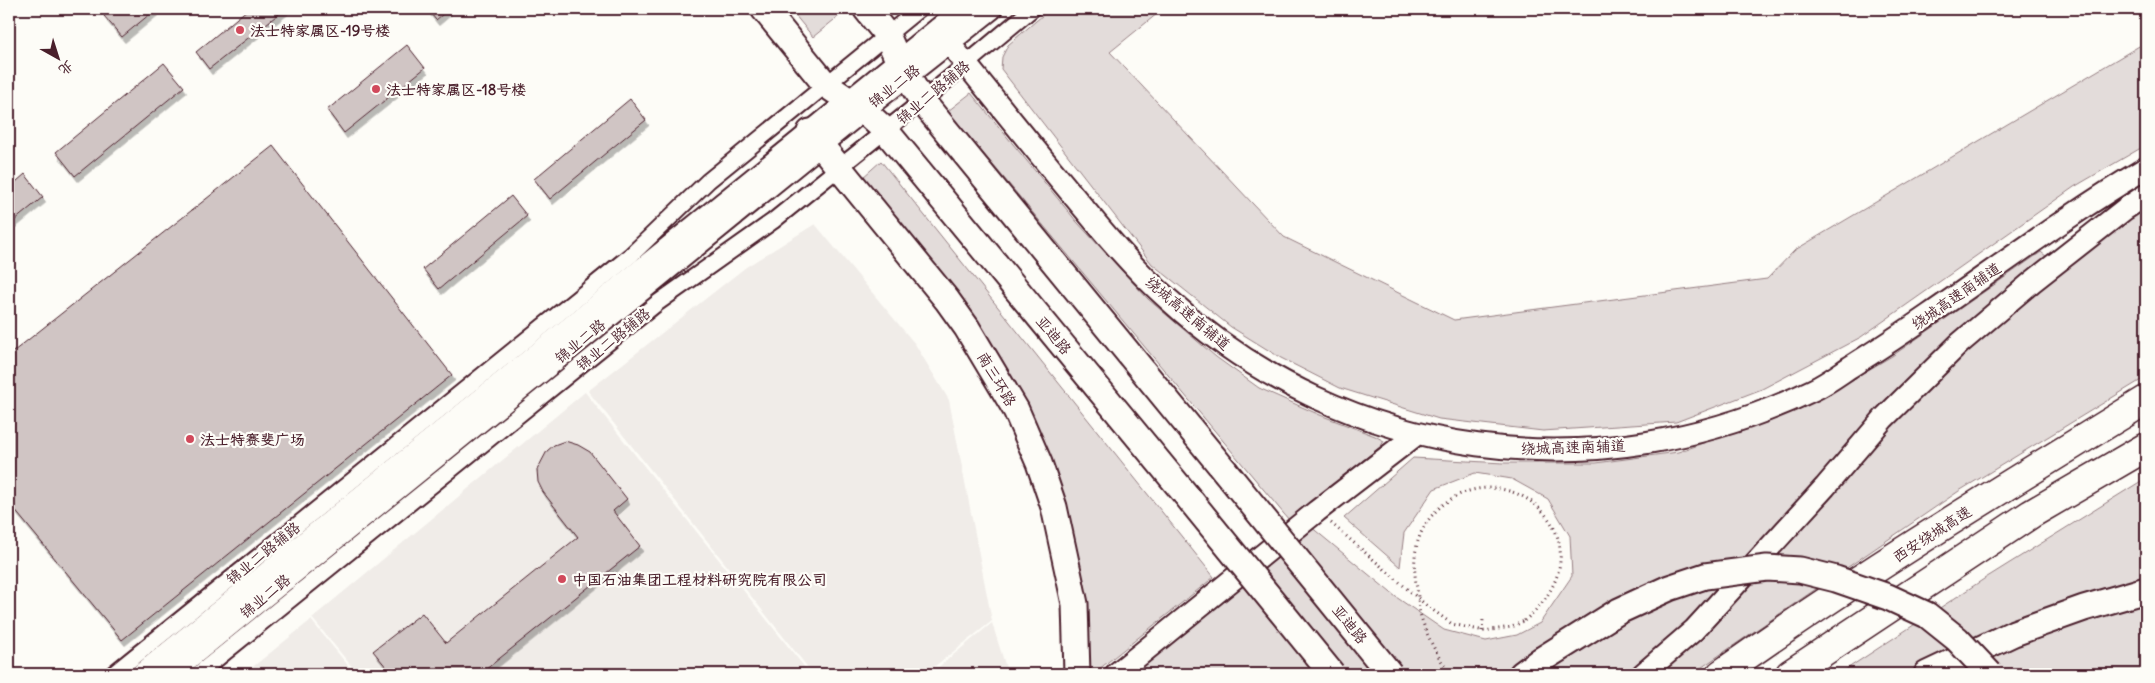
<svg xmlns="http://www.w3.org/2000/svg" width="2155" height="683" viewBox="0 0 2155 683" font-family="Delius,'LXGW WenKai TC',sans-serif">
<defs>
<filter id="shadow"><feDropShadow dx="3" dy="5.5" stdDeviation="0" flood-color="#0004"/></filter>
</defs>
<rect width="100%" height="100%" fill="#fdfcf7"/>
<filter id="ink" filterUnits="userSpaceOnUse"><feTurbulence type="fractalNoise" baseFrequency=".02" numOctaves="2"/><feDisplacementMap in="SourceGraphic" scale="10" xChannelSelector="R" yChannelSelector="G"/><feConvolveMatrix kernelMatrix="1 2 1 2 8 2 1 2 1" color-interpolation-filters="sRGB"/></filter>
<g filter="url(#ink)">
<path fill="#f0ece8" d="M815 224 915 344 949 400 992 621 925 674H813L588 391 746 267Z
M585 392 810 674H358L312 618Z
M311 620 355 674H244Z
M992 623 1008 674H930Z"/>
<path fill="#e3dcda" stroke="#967e82" d="M790 9H843L845 11 813 37Z
M1050 9H1163L1110 52 1284 237 1454 320 1767 279 1795 250 2146 42V145L2074 187 1861 337 1762 389 1676 422 1543 431 1439 419 1340 388 1281 358 1231 327 1152 264 1001 69 1002 57 1008 45Z
M971 93 1077 222 1148 299 1216 357 1259 388 1320 415 1375 436 1384 441 1381 446 1289 520 948 111Z
M881 161 1214 577 1093 674H1088L1025 404 990 342 948 280 862 178Z
M2146 208V377L1959 491 1692 674H1129L1310 526 1396 597 1444 630 1486 641 1517 635 1540 623 1572 576 1570 536 1548 499 1512 479 1475 473 1434 489 1404 533 1400 567 1344 518 1413 458 1503 463H1596L1678 452 1808 405 1892 356 2041 252 2059 267Z
M2146 478V674H1839L1984 579Z"/>
<path fill="#d0c5c4" stroke="#4a1f2b" filter="url(#shadow)" d="M113 9H156L122 37 104 16Z
M248 9H285L209 69 196 52Z
M427 9H449L436 20Z
M407 45 425 68 344 133 327 110Z
M164 63 184 87 75 176 56 152Z
M630 99 646 120 550 199 534 179Z
M273 146 452 375 122 640 9 503V355Z
M25 174 43 197 9 225V188Z
M511 196 527 216 439 289 423 269Z
M565 441 578 445 590 452 627 499 613 511 640 546 480 674H418L415 671 410 674H392L373 651 422 613 446 643 578 537 543 492 538 482 537 470 547 451 554 445Z"/>
<g fill="none" stroke-linecap="round" stroke-linejoin="round">
<defs>
<path id="minor" d="M113 674 630 256 708 181 919 9
M198 674 656 304 773 221 922 101 1032 9"/>
<path id="secondary" d="M938 29C977 78 1017 127 1057 176 1093 219 1127 263 1169 300 1347 462 1598 494 1813 390 1826 384 1838 375 1850 367 1877 350 1903 333 1929 315 2001 265 2071 213 2146 168
M142 674 963 9
M169 674 863 110 991 9
M1116 674 1317 511 1417 434
M1643 674 1694 630 1825 487 1884 418 1959 344 2032 282 2125 209 2146 195"/>
<path id="trunk" d="M764 9 826 85 863 110 886 131 1191 501
M866 9 887 35 898 60 922 101 1225 471
M810 132 947 300 967 328 1016 410 1039 463 1054 507 1075 604 1077 674
M1522 674 1541 660
M1927 674 2014 633 2084 608 2146 590"/>
<path id="motorway" d="M1721 674C1858 576 2003 488 2146 400
M1790 674 2031 514 2146 447"/>
</defs>
<use href="#minor" stroke="#4a1f2b" stroke-width="19"/>
<use href="#secondary" stroke="#4a1f2b" stroke-width="25"/>
<use href="#trunk" stroke="#4a1f2b" stroke-width="29"/>
<use href="#motorway" stroke="#4a1f2b" stroke-width="31"/>
<path stroke="#4a1f2b" stroke-width="3" stroke-dasharray="1 4" stroke-linecap="butt" d="M2144 301 2146 303
M1331 523 1426 605 1452 624 1484 631 1512 627 1524 621
M1482 631 1483 620"/>
<use href="#minor" stroke="#fdfcf7" stroke-width="15"/>
<use href="#secondary" stroke="#fdfcf7" stroke-width="21"/>
<use href="#trunk" stroke="#fdfcf7" stroke-width="25"/>
<use href="#motorway" stroke="#fdfcf7" stroke-width="28"/>
<defs>
<path id="trunk-bridge" d="M1225 471 1390 674
M1191 501 1332 674
M1541 660 1619 611 1669 588 1705 576 1767 568 1800 570 1836 579 1888 597 1927 615 1957 639 1990 674"/>
</defs>
<use href="#trunk-bridge" stroke="#4a1f2b" stroke-width="29" stroke-linecap="butt"/>
<path stroke="#4a1f2b" stroke-width="3" stroke-dasharray="1 4" stroke-linecap="butt" d="M1450 674C1437 656 1424 631 1419 609 1418 601 1418 591 1416 583 1412 557 1416 532 1435 512 1503 442 1620 540 1524 621"/>
<use href="#trunk-bridge" stroke="#fdfcf7" stroke-width="25"/>
</g>
</g>
<g fill="#d1495b" stroke="#fdfcf7" stroke-width="2">
<circle cx="240" cy="30" r="5"/>
<circle cx="376" cy="89" r="5"/>
<circle cx="190" cy="439" r="5"/>
<circle cx="562" cy="579" r="5"/>
</g>
<g text-anchor="middle" dominant-baseline="central" stroke-width="4.5" stroke-linejoin="round" paint-order="stroke">
<g font-size="15" font-weight="bold" fill="#4a1f2b" stroke="#fdfcf7" text-anchor="start">
<text x="250" y="30">法士特家属区-19号楼</text>
<text x="386" y="89">法士特家属区-18号楼</text>
<text x="200" y="439">法士特赛斐广场</text>
<text x="572" y="579">中国石油集团工程材料研究院有限公司</text>
</g>
<g font-size="15" fill="#4a1f2b" stroke="#fdfcf7">
<text transform="translate(894 86) rotate(-38)">锦业二路</text>
<text transform="translate(933 92) rotate(-40)">锦业二路辅路</text>
<text transform="translate(1956 296) rotate(-35)">绕城高速南辅道</text>
<text transform="translate(1188 313) rotate(40)">绕城高速南辅道</text>
<text transform="translate(1054 335) rotate(50)">亚迪路</text>
<text transform="translate(613 339) rotate(-39)">锦业二路辅路</text>
<text transform="translate(580 341) rotate(-39)">锦业二路</text>
<text transform="translate(997 379) rotate(59)">南三环路</text>
<text transform="translate(1573 447) rotate(-2)">绕城高速南辅道</text>
<text transform="translate(1932 534) rotate(-33)">西安绕城高速</text>
<text transform="translate(263 553) rotate(-39)">锦业二路辅路</text>
<text transform="translate(265 596) rotate(-39)">锦业二路</text>
<text transform="translate(1350 624) rotate(51)">亚迪路</text>
</g>
</g>
<rect width="2155" height="683" fill="none" stroke="#fdfcf7" stroke-width="30"/>
<rect x="15" y="15" width="2125" height="653" fill="none" stroke="#4a1f2b" stroke-width="2" filter="url(#ink)"/>
<g transform="translate(58 58) rotate(141)" stroke="#fdfcf7" stroke-width="4" paint-order="stroke">
<path d="M0-4L9 19L0 12L-9 19Z" fill="#4a1f2b"/>
<text y="-8" font-size="14" font-weight="bold" text-anchor="middle" fill="#4a1f2b">北</text>
</g>
</svg>
